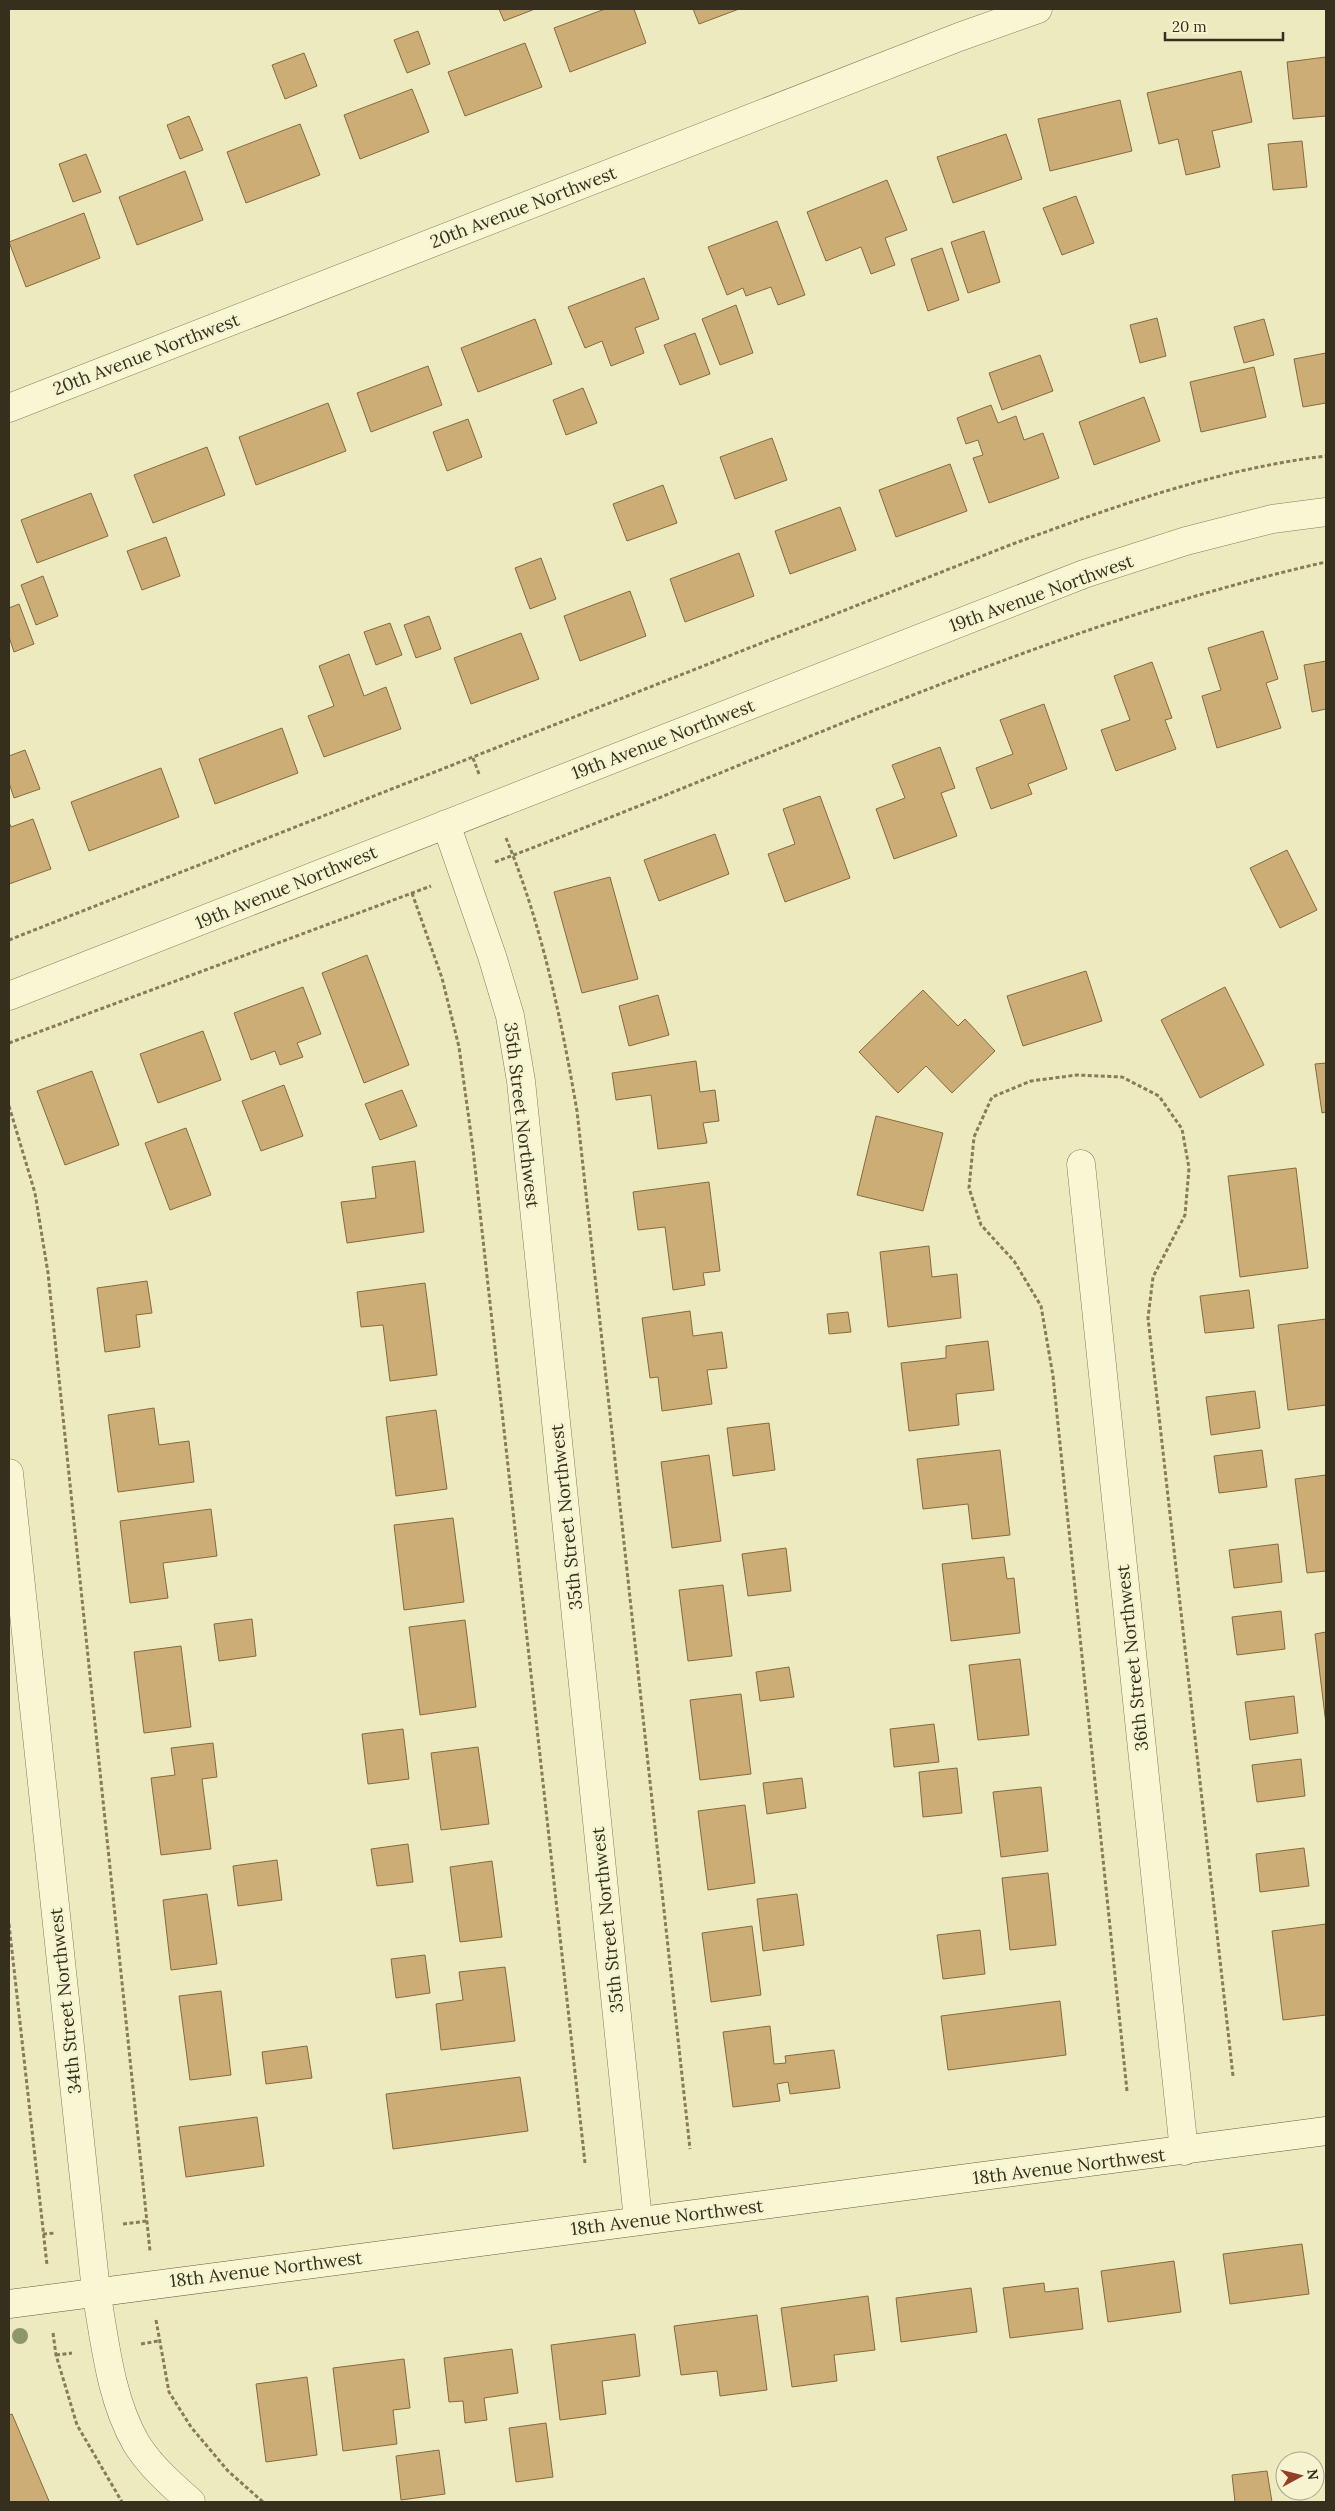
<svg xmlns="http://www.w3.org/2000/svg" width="1335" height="2511" viewBox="0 0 1335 2511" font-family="Lora,serif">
<rect width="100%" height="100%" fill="#eeeac0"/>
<path fill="#ccad76" stroke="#866a3e" d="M499 9H535L504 21Z
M605 9H634L646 43 570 72 554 28Z
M693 9H739L699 24Z
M418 31 430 64 407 73 394 40Z
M525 43 542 87 465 116 448 72Z
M304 53 317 86 285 99 272 65Z
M1326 57V116L1293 119 1287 62Z
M1241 71 1252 122 1212 131 1220 167 1186 175 1178 139 1159 144 1147 93Z
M412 89 429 132 360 159 344 115Z
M1120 100 1132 151 1050 171 1038 119Z
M189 116 203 150 180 159 167 125Z
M300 124 320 175 246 203 227 152Z
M1006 134 1022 179 953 203 937 157Z
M1302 141 1307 187 1273 190 1268 144Z
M86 154 101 192 73 202 59 164Z
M185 171 203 220 137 245 119 197Z
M887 180 907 230 885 238 895 265 871 274 861 247 826 261 807 212Z
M1076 196 1094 243 1062 255 1043 208Z
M84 213 100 258 26 287 9 242Z
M777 221 805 295 778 305 771 287 746 296 743 288 727 295 708 247Z
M984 231 1000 282 968 293 951 242Z
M942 248 959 300 928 311 911 259Z
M644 278 659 319 635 328 644 353 611 366 602 341 585 348 568 307Z
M736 305 753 353 720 365 702 319Z
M1157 318 1166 356 1140 363 1130 325Z
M535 319 552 364 478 392 461 348Z
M1264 319 1274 355 1244 363 1234 327Z
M695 333 710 374 680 385 664 345Z
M1326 353V403L1303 407 1294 359Z
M1040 355 1053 391 1002 410 989 373Z
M428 366 442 405 371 432 357 393Z
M1254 367 1266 417 1201 432 1190 382Z
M583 388 597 423 566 435 553 400Z
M1144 397 1160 441 1094 465 1079 422Z
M328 403 346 451 256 485 239 437Z
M991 405 998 423 1016 416 1024 440 1043 433 1059 478 989 503 973 458 983 455 978 440 966 444 957 418Z
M468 419 482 457 447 471 433 432Z
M772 438 787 480 735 499 720 457Z
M207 447 225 495 153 523 134 475Z
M950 464 967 511 896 537 879 490Z
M663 485 677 523 627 541 613 504Z
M91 493 108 536 37 563 21 520Z
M840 507 856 550 790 574 775 531Z
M166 537 180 576 142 590 127 551Z
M739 553 754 596 685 622 670 579Z
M541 558 556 599 530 609 515 568Z
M43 576 58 616 36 625 21 585Z
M630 591 646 636 580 661 564 616Z
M19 604 34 644 14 652 9 637V608Z
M429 616 441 649 416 658 404 625Z
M390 623 402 655 376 665 364 632Z
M1263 631 1278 679 1266 683 1281 728 1217 748 1202 696 1221 690 1208 648Z
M521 633 539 679 471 704 454 658Z
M349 654 364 696 386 687 401 729 324 757 308 716 334 706 319 666Z
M1326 661V709L1312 712 1304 665Z
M1152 662 1172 718 1165 720 1176 749 1116 771 1101 730 1130 720 1114 676Z
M1044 704 1067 769 1028 784 1032 794 991 809 976 768 1013 754 1000 720Z
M282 728 298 773 215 804 199 759Z
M940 747 955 788 941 793 957 836 894 859 876 809 905 798 892 765Z
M25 750 40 789 14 798 9 783V756Z
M161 768 179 817 89 851 71 802Z
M820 796 850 878 785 902 768 854 795 844 783 809Z
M33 819 51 869 9 884V822L11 827Z
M715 834 729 874 659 901 644 860Z
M1287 850 1317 910 1280 928 1250 868Z
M610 877 638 979 582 993 554 892Z
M367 955 409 1065 364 1083 322 973Z
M1086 971 1102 1021 1023 1046 1007 996Z
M303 987 321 1034 297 1043 303 1057 280 1065 275 1051 251 1060 234 1013Z
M1225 987 1264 1065 1200 1098 1161 1020Z
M923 990 958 1026 965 1019 995 1051 952 1093 926 1066 898 1093 859 1052Z
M658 995 669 1035 629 1046 619 1006Z
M203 1031 221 1080 158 1103 140 1054Z
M696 1061 700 1092 715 1090 719 1121 703 1123 707 1143 658 1149 651 1095 616 1100 612 1073Z
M1326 1063V1112L1322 1113 1315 1064Z
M92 1071 119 1145 65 1165 37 1091Z
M284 1085 303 1136 261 1151 242 1101Z
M402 1090 417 1126 380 1140 365 1104Z
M876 1116 943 1133 923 1211 857 1195Z
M186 1128 211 1195 170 1210 145 1143Z
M415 1161 424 1232 347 1243 341 1202 376 1198 372 1167Z
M1296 1168 1308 1268 1240 1277 1228 1176Z
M709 1182 720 1271 703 1273 705 1285 673 1290 665 1227 638 1230 633 1192Z
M929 1246 932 1277 957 1274 961 1318 888 1327 880 1252Z
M147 1281 152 1313 136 1315 140 1347 105 1352 97 1288Z
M425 1283 437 1375 390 1381 383 1325 361 1327 357 1292Z
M1249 1290 1254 1328 1205 1333 1200 1296Z
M690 1311 693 1336 722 1332 727 1368 707 1370 712 1404 662 1411 658 1377 650 1378 642 1318Z
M848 1312 851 1332 829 1334 827 1314Z
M1326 1319V1405L1288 1410 1278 1325Z
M988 1341 994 1390 956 1394 959 1425 909 1431 901 1363 946 1358V1346Z
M1255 1391 1260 1428 1211 1435 1206 1397Z
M154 1408 159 1445 189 1441 194 1482 118 1492 108 1415Z
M436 1410 447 1489 396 1496 386 1417Z
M769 1423 775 1470 733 1476 727 1428Z
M1000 1450 1010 1535 972 1539 968 1504 923 1509 917 1459Z
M1262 1450 1267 1487 1219 1493 1214 1456Z
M709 1455 721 1541 672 1548 661 1462Z
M1326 1475V1571L1307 1573 1295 1479Z
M211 1509 217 1556 163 1563 168 1598 130 1603 120 1521Z
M453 1518 464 1602 404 1610 394 1525Z
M1278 1544 1282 1582 1234 1588 1229 1550Z
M786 1548 791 1591 748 1596 742 1554Z
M1004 1557 1007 1579 1014 1578 1020 1633 951 1641 942 1564Z
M723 1585 732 1656 688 1661 679 1590Z
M1281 1611 1285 1649 1237 1655 1232 1617Z
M252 1619 256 1656 219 1661 214 1624Z
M465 1620 476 1707 420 1715 409 1627Z
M1326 1632V1724L1315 1634Z
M181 1646 191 1727 144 1733 134 1652Z
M1020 1659 1029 1735 978 1740 969 1665Z
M789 1667 794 1697 760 1701 756 1672Z
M741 1694 751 1774 700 1780 690 1700Z
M1294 1696 1298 1733 1250 1740 1245 1702Z
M934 1724 939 1762 894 1767 890 1729Z
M403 1729 409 1779 368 1784 362 1734Z
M213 1743 217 1777 202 1779 211 1849 161 1855 151 1778 175 1775 171 1748Z
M478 1747 489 1824 441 1830 431 1753Z
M1301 1759 1305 1796 1257 1802 1252 1765Z
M957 1768 962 1813 923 1817 919 1772Z
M802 1778 806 1808 767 1814 763 1783Z
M1041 1787 1048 1851 1001 1857 993 1792Z
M745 1805 755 1883 708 1890 698 1811Z
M408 1844 413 1882 377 1886 371 1849Z
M1304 1848 1309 1886 1260 1892 1256 1854Z
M277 1860 282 1900 238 1906 233 1866Z
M492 1861 502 1937 460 1942 450 1867Z
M1048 1873 1056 1945 1010 1950 1002 1878Z
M207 1894 217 1964 171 1970 163 1900Z
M797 1894 804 1945 763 1951 757 1899Z
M1326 1924V2015L1283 2020 1272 1931Z
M752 1926 761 1995 711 2002 702 1933Z
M980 1930 985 1974 943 1979 937 1935Z
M425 1955 430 1993 396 1998 391 1959Z
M505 1967 515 2041 441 2050 436 2004 463 2000 459 1972Z
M221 1991 231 2075 190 2080 179 1996Z
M1060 2001 1066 2055 948 2070 941 2016Z
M770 2026 774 2064 786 2063 785 2056 834 2050 840 2088 790 2094 788 2082 777 2084 780 2101 733 2107 723 2032Z
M307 2046 312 2078 266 2084 262 2052Z
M520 2077 528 2131 393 2149 386 2094Z
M257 2117 264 2166 186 2177 179 2127Z
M1302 2244 1309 2294 1230 2304 1223 2254Z
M1174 2261 1181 2312 1108 2322 1101 2271Z
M1044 2283 1045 2292 1078 2288 1083 2329 1010 2338 1003 2288Z
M971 2288 977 2332 901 2342 896 2298Z
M868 2296 875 2350 834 2355 837 2381 792 2387 781 2308Z
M757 2315 767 2390 720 2396 717 2371 681 2375 674 2326Z
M635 2334 640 2376 602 2381 606 2414 560 2420 551 2345Z
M512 2349 518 2393 484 2398 487 2420 465 2423 463 2401 449 2402 444 2358Z
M404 2359 410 2408 393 2410 397 2444 343 2451 333 2368Z
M307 2377 317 2455 266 2462 256 2384Z
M12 2414 49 2501 47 2502H9V2415Z
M546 2423 553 2477 516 2482 509 2428Z
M439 2450 445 2494 401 2500 396 2456Z
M1267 2471 1272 2502H1235L1232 2475Z"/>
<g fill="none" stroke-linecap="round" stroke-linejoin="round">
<defs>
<path id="minor" d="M9 408 959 37 1038 9
M446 824 492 956 510 1016 521 1081 638 2220
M9 996 1084 574 1186 541 1272 519 1326 512
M1081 1164 1184 2151
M9 1473 96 2291C105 2341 110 2398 136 2443 150 2466 171 2484 191 2502"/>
<path id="secondary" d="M9 2304 1326 2131"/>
</defs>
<use href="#minor" stroke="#877b58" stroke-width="29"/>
<use href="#secondary" stroke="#685c3b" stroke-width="29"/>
<path stroke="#877b58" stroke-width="3" stroke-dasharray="4 2.5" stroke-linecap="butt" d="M473 758 479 774
M506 838C542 925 561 1018 577 1111L690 2149
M495 862C771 759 1038 627 1326 562
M412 893 442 978 459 1047 473 1149 585 2163
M9 940 1010 545C1113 507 1217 469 1326 456
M9 1043 431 886
M9 1106 35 1193 48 1273 150 2251
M9 1924 47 2265
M1127 2091 1053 1376 1041 1306 1014 1261 981 1225 969 1188 974 1137 992 1097 1031 1081 1077 1075 1122 1077 1159 1096 1182 1129 1189 1168 1185 1215 1153 1277 1148 1318 1233 2076
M123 2224 147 2221
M43 2234 55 2233
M156 2320 169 2392 191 2427 228 2471 263 2502
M53 2333 56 2355 77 2425 122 2502
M141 2344 158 2341
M56 2355 72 2353"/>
<use href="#minor" stroke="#f9f6d3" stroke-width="28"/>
<use href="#secondary" stroke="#f9f6d3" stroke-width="28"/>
</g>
<circle fill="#8c976a" cx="20" cy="2336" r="8"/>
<g text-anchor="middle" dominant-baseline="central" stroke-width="4.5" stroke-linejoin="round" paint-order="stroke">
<g font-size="18" fill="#362f1d" stroke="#f5f3d0">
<text transform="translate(523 207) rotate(-21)">20th Avenue Northwest</text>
<text transform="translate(146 354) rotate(-21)">20th Avenue Northwest</text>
<text transform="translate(1041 593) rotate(-20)">19th Avenue Northwest</text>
<text transform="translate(663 739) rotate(-21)">19th Avenue Northwest</text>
<text transform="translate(286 887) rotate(-22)">19th Avenue Northwest</text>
<text transform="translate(522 1115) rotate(83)">35th Street Northwest</text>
<text transform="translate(566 1517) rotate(-96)">35th Street Northwest</text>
<text transform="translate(1132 1658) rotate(-96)">36th Street Northwest</text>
<text transform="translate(607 1920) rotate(-96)">35th Street Northwest</text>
<text transform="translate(65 2001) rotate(-96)">34th Street Northwest</text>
<text transform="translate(1069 2166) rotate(-7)">18th Avenue Northwest</text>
<text transform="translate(667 2217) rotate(-7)">18th Avenue Northwest</text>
<text transform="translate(266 2269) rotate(-7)">18th Avenue Northwest</text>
</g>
</g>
<rect width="1335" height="2511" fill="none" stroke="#362f1d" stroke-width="20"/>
<g transform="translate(1300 2476) rotate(83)"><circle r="24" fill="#f5f3d0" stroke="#a9a588"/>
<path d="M0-4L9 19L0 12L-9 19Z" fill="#963f28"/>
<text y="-8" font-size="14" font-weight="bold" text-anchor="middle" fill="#362f1d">N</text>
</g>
<path d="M1165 32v8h118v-8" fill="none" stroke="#362f1d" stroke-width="2.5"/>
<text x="1172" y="32" font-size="15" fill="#362f1d" stroke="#f5f3d0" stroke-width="4" paint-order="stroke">20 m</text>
</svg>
